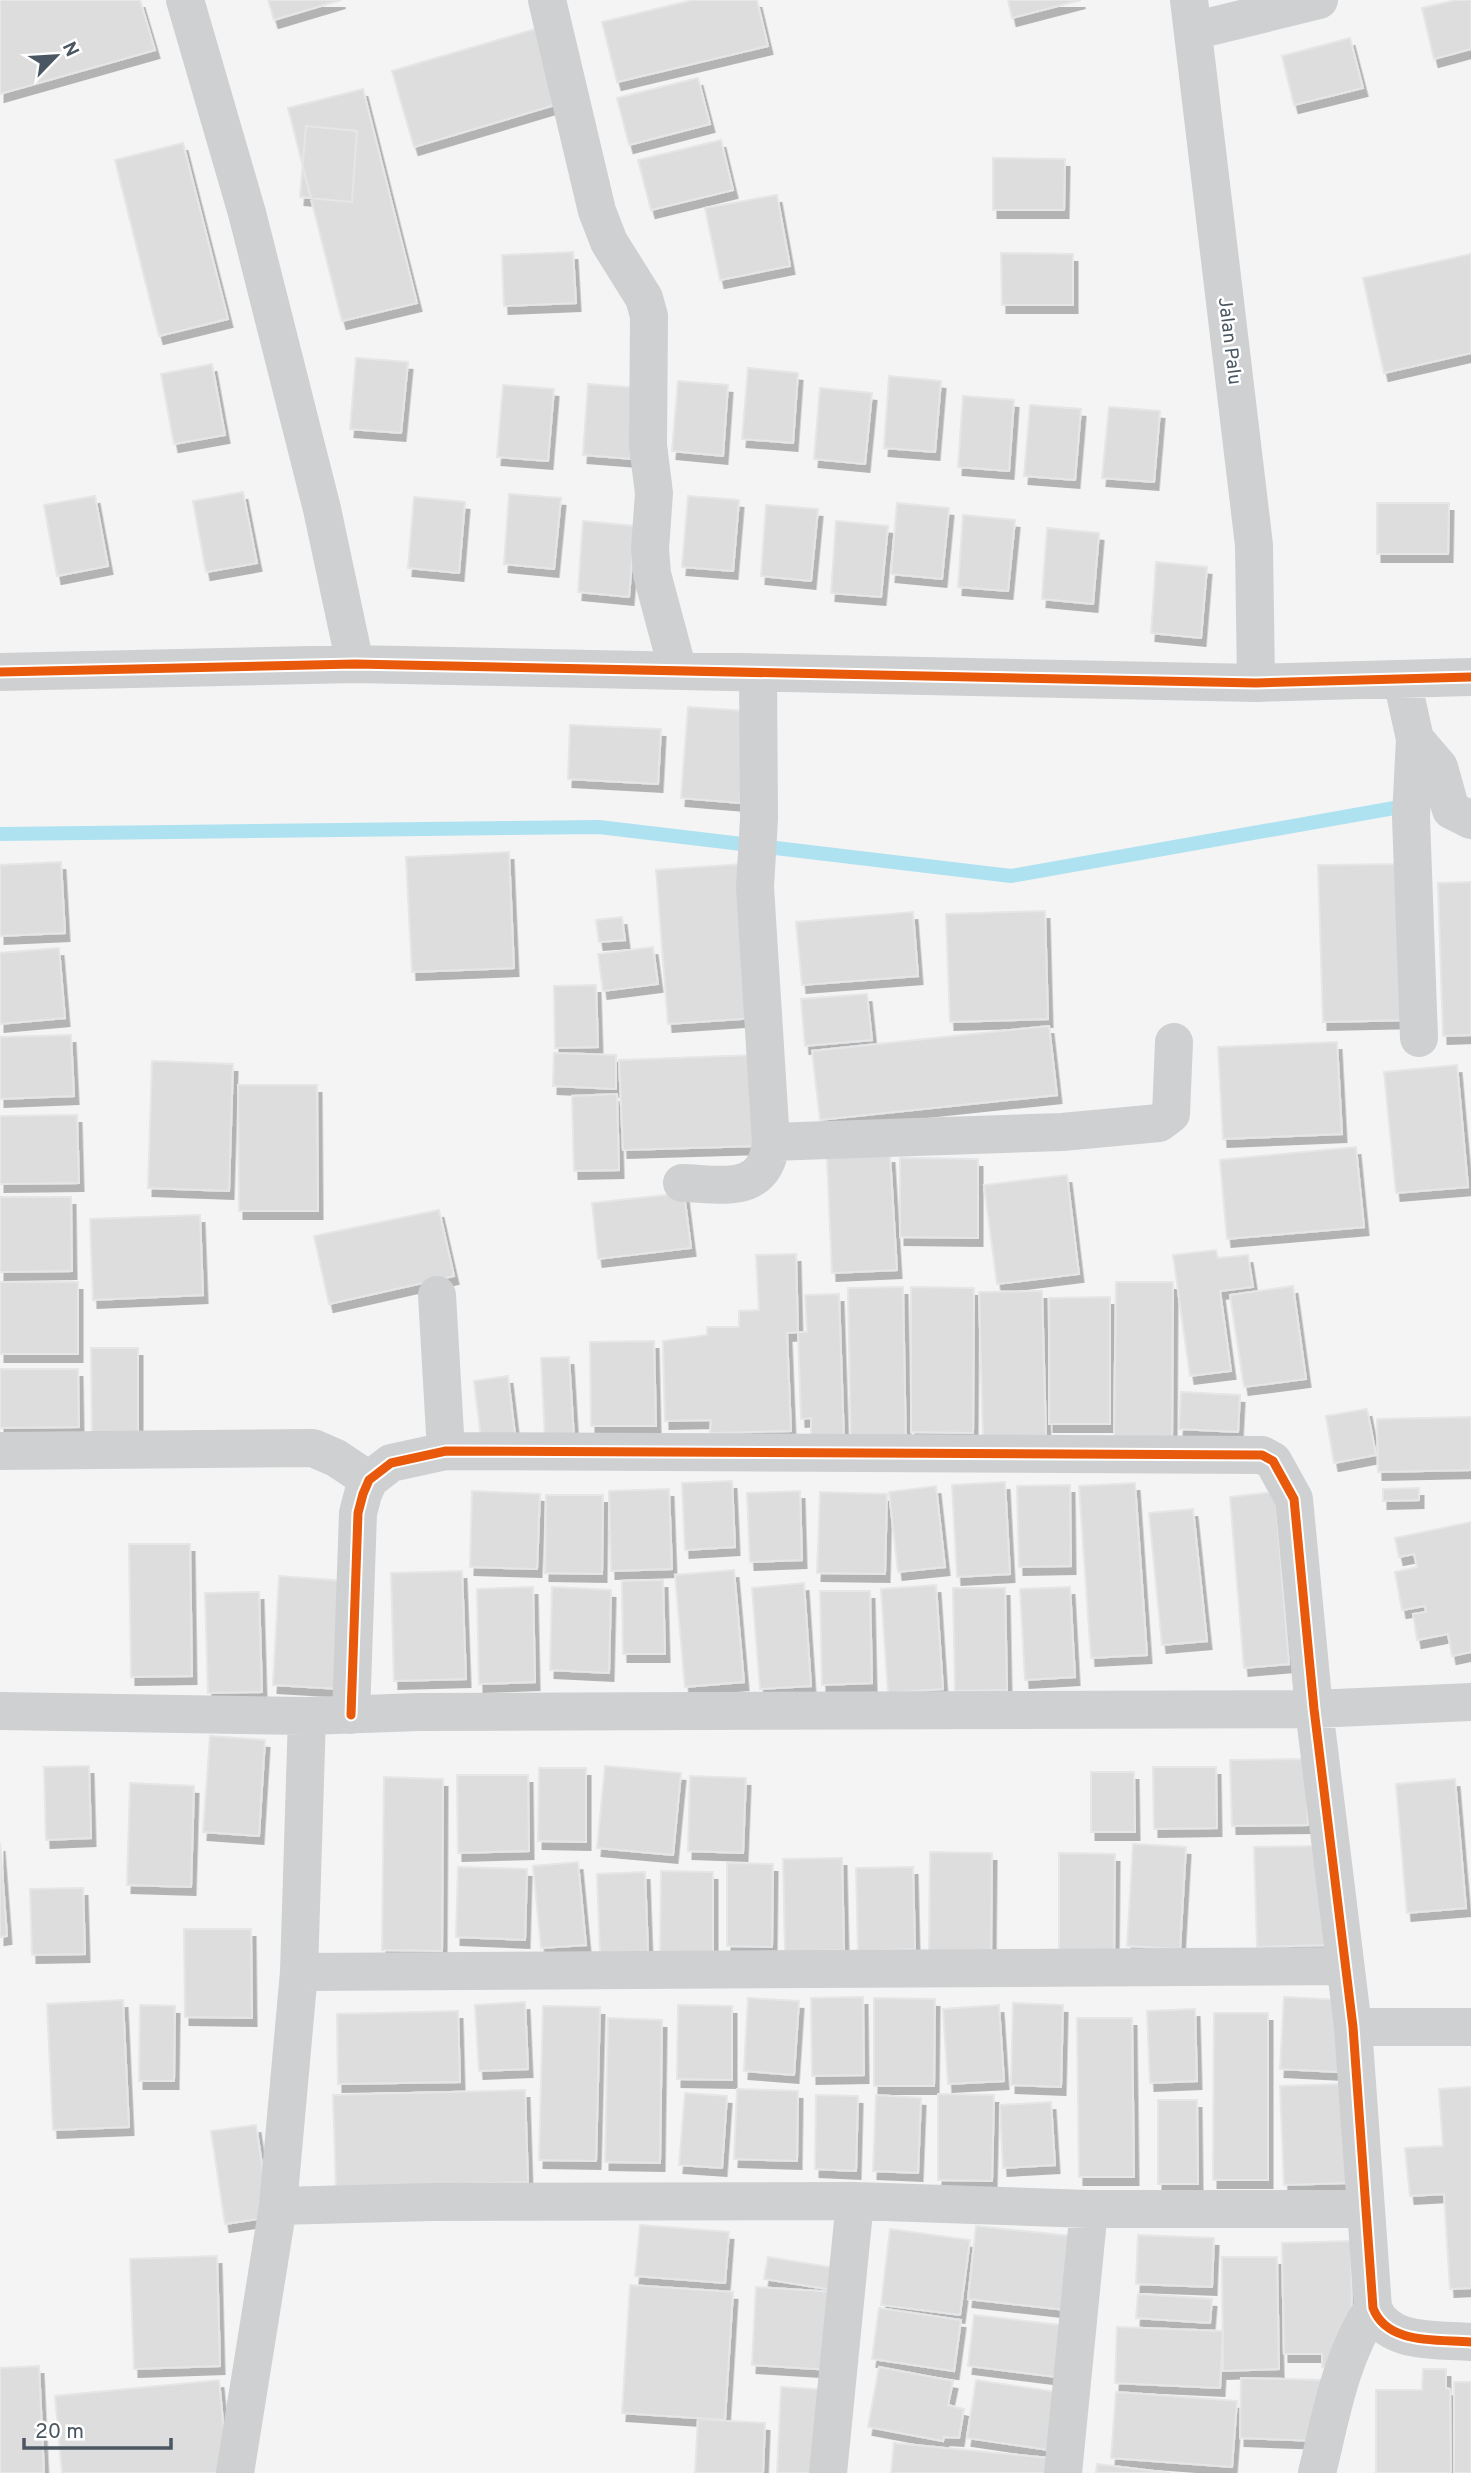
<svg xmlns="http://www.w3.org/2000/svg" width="1471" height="2473" viewBox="0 0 1471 2473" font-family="Overpass,sans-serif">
<defs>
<filter id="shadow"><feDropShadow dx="4.5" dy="8" stdDeviation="0" flood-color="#0004"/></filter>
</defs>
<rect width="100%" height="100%" fill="#f4f4f4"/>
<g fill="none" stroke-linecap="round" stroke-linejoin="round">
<path stroke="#aee2f0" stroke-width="14" d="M0 834 599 827 1011 876 1411 805"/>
</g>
<path fill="#ddddde" stroke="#e5e6e7" stroke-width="2" filter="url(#shadow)" d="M0 0H140L155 50 0 94Z
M268 0H341L274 20Z
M693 0H757L768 46 617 82 602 22Z
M1008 0H1081L1012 18Z
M1456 0H1471V49L1434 59 1422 8Z
M535 29 558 104 414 147 392 71Z
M1350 38 1363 88 1294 105 1282 56Z
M698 78 710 124 629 145 617 98Z
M363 89 417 303 342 321 288 108Z
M306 126 357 131 352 202 300 197Z
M721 140 733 190 651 210 638 160Z
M183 143 228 319 159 336 115 160Z
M993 158 1065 159 1064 210H993Z
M777 195 790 266 720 280 705 208Z
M573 252 576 303 504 306 502 255Z
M1001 253 1073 254V305H1002Z
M1471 254V353L1384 373 1363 278Z
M356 358 408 362 401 433 350 429Z
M212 364 225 435 174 444 161 374Z
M748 368 798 373 793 443 742 439Z
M889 376 941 381 935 452 884 448Z
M678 381 728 385 723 456 672 451Z
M588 384 640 388 633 459 583 455Z
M503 385 554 389 548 461 497 457Z
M820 388 872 393 865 464 814 459Z
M963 396 1014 400 1009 471 958 467Z
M1030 405 1081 409 1075 480 1024 476Z
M1109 407 1160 411 1154 482 1102 478Z
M243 492 257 563 206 572 193 501Z
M509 494 561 498 554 569 504 564Z
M95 496 108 566 57 576 44 505Z
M688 496 739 500 733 571 682 567Z
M414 497 465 502 459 573 408 568Z
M897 503 949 508 942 579 891 574Z
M1377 503H1449L1448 554H1377Z
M766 505 818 509 811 581 761 576Z
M963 515 1015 520 1008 591 958 587Z
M583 521 635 526 629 597 578 592Z
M836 521 888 526 881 597 831 593Z
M1047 528 1099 533 1093 604 1042 599Z
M1156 562 1207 567 1201 638 1151 633Z
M688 707 747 711 740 803 681 798Z
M570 725 661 729 658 784 568 779Z
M509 852 514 968 412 972 406 857Z
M61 862 65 933 0 936V865Z
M743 864 755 1018 668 1024 656 870Z
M1411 864 1415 1020 1323 1022 1318 865Z
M1471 882V1035L1443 1036 1438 883Z
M1045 911 1048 1019 950 1022 946 914Z
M913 912 918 976 802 985 796 922Z
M622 917 625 940 599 942 596 920Z
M653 947 658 984 603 991 598 954Z
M59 948 65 1018 0 1024V953Z
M596 985 598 1047 555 1048 554 986Z
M867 994 872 1040 805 1046 801 999Z
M1049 1026 1057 1095 820 1120 812 1051Z
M71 1035 74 1096 0 1099V1037Z
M1337 1042 1342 1134 1223 1139 1218 1047Z
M554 1053 616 1055V1089L553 1086Z
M754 1055 757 1146 623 1150 619 1060Z
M152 1061 233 1064 229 1191 148 1188Z
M1457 1065 1468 1187 1396 1193 1384 1072Z
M238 1085H317L318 1211H239Z
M617 1094 619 1170 574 1171 572 1096Z
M77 1115 79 1183 0 1184V1116Z
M1356 1147 1364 1227 1227 1239 1220 1160Z
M890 1155 897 1270 832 1273 827 1158Z
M900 1158 978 1159V1238L900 1237Z
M1067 1175 1079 1274 997 1284 984 1185Z
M684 1193 691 1248 598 1259 592 1203Z
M0 1197H71L72 1271 0 1272Z
M439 1210 454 1276 329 1304 314 1236Z
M200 1215 203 1295 93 1300 90 1219Z
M1216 1250 1218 1258 1248 1255 1253 1287 1220 1291 1231 1371 1190 1376 1173 1255Z
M796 1254 798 1332 787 1333 791 1431 710 1433 711 1420 665 1421 663 1341 707 1335V1327H739V1311L759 1310 756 1255Z
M0 1282H78V1354H0Z
M1116 1282H1173L1172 1440H1114Z
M1293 1286 1306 1379 1244 1387 1230 1295Z
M903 1287 906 1450 851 1451 848 1288Z
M911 1287 974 1288 973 1433 911 1432Z
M1042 1291 1046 1436 983 1437 979 1292Z
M839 1294 844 1442 811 1443V1418L801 1419 798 1332H807L805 1295Z
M1110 1297V1424H1049V1298Z
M654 1341 656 1426H591L590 1342Z
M91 1348H138V1440H92Z
M569 1357 574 1438 545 1439 541 1358Z
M0 1369H78L79 1427 0 1428Z
M508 1376 515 1434 481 1438 474 1381Z
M1181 1392 1240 1395 1238 1432 1179 1429Z
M1367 1409 1376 1455 1334 1463 1326 1416Z
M1471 1417V1470L1378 1472 1377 1419Z
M732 1481 735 1547 685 1550 682 1483Z
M1005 1482 1010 1574 957 1577 952 1485Z
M1135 1483 1147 1655 1091 1658 1079 1486Z
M1070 1485 1071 1566 1019 1567 1017 1486Z
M936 1486 945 1567 898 1572 889 1492Z
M1419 1488V1500L1383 1501V1489Z
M669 1489 672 1569 611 1571 609 1491Z
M472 1491 540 1494 537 1569 470 1567Z
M800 1491 802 1560 750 1562 747 1493Z
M820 1492 887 1494 885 1574 817 1573Z
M1275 1492 1289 1664 1244 1668 1230 1497Z
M546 1495H603L602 1574 545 1573Z
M1193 1509 1207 1641 1162 1645 1149 1513Z
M1471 1522V1652L1452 1656 1448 1634 1417 1640 1413 1614 1426 1612 1425 1606 1402 1610 1395 1572 1417 1567 1414 1554 1399 1557 1395 1538Z
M129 1544H190L192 1676 131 1677Z
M734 1570 744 1682 685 1687 675 1575Z
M462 1571 466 1679 394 1681 391 1573Z
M279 1576 347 1581 340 1689 273 1685Z
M663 1580 665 1654H623L622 1581Z
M804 1583 811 1686 760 1689 752 1588Z
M936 1585 943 1689 888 1693 881 1589Z
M533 1587 535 1682 479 1684 477 1589Z
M552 1587 611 1590 609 1673 550 1670Z
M1070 1587 1075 1677 1025 1680 1020 1589Z
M953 1588H1005L1007 1690 955 1691Z
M820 1591H870L872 1683 822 1685Z
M259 1592 262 1692 208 1693 205 1593Z
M210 1736 265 1740 259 1836 203 1832Z
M1306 1759 1308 1825 1232 1826 1230 1760Z
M89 1766 91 1838 46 1840 44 1767Z
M605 1766 681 1773 673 1855 597 1848Z
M1153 1767H1216L1217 1828 1154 1829Z
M539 1768H586V1842L538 1841Z
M1091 1772H1134L1135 1832H1091Z
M457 1775H528L529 1851 458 1853Z
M690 1776 746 1778 743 1853 688 1851Z
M384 1777 443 1779 442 1951 382 1950Z
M1455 1779 1466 1908 1407 1913 1396 1784Z
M130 1783 194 1786 191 1887 127 1885Z
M0 1843 7 1936 0 1937Z
M1133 1844 1186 1847 1180 1949 1127 1946Z
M1326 1846 1329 1945 1257 1947 1254 1847Z
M930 1852 992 1853 991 1957H929Z
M1059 1853 1115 1854 1114 1956H1059Z
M842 1858 844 1950 785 1952 783 1859Z
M578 1862 586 1945 541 1948 533 1866Z
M727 1863 773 1864 772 1947 727 1946Z
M458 1867 527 1869 525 1940 456 1937Z
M913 1867 915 1949 858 1951 856 1868Z
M661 1871 713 1872V1956L660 1955Z
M645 1872 648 1952 600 1954 597 1874Z
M83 1888 85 1954 32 1955 30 1889Z
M184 1929H251L252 2018 185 2017Z
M863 1997 864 2075 812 2076 811 1998Z
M1284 1997 1342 2000 1338 2072 1280 2069Z
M748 1998 799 2001 794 2075 744 2071Z
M874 1998 935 1999 934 2086H874Z
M123 2000 129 2127 53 2130 47 2004Z
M525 2002 528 2069 479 2071 475 2005Z
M1013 2003 1063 2005 1061 2087 1011 2085Z
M140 2005 175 2006 174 2081H139Z
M678 2005 732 2006V2080L677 2079Z
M999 2005 1004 2081 948 2084 943 2009Z
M543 2006 600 2007 596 2161 539 2160Z
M1195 2009 1197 2081 1150 2083 1147 2011Z
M458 2011 460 2082 338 2084 337 2014Z
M1214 2013H1268V2180H1213Z
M608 2018 662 2020 660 2163 605 2162Z
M1077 2018H1132L1134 2177H1079Z
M1343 2084 1347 2183 1284 2185 1280 2086Z
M1471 2087V2288L1450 2289 1444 2194 1410 2196 1405 2148 1443 2146 1439 2089Z
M737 2089 798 2091 797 2161 734 2159Z
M525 2090 528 2182 336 2188 333 2095Z
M685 2093 727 2096 722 2168 679 2165Z
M938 2094 994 2095 992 2181 938 2180Z
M816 2095 858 2096 856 2171 815 2169Z
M876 2095 921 2098 918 2173 873 2171Z
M1158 2100H1197L1198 2184H1158Z
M1051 2102 1055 2165 1003 2168 1000 2105Z
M256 2125 270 2217 225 2224 211 2131Z
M640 2225 729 2232 725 2283 635 2276Z
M976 2226 1081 2237 1074 2311 968 2299Z
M890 2229 970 2240 960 2315 881 2305Z
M1138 2235 1214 2238 1212 2287 1136 2284Z
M1351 2241 1352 2326 1343 2368 1322 2367V2354H1284L1282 2243Z
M217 2256 220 2366 134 2369 130 2259Z
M768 2257 836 2268 833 2290 764 2279Z
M1222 2257H1277L1279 2369 1223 2371Z
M630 2285 733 2292 725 2420 622 2413Z
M756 2287 834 2292 831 2370 752 2365Z
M1138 2294 1212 2299 1210 2323 1136 2318Z
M879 2308 961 2320 954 2371 872 2359Z
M974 2315 1069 2326 1064 2378 968 2366Z
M1117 2327 1223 2331 1220 2388 1115 2383Z
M39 2366 44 2473H0V2368Z
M879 2367 953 2381 948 2405 964 2409 959 2438 944 2437 943 2441 868 2427Z
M1423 2369H1446V2388L1450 2389 1451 2473H1376V2390H1422Z
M1241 2378 1323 2380 1321 2441 1240 2438Z
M219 2380 228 2473H62L55 2396Z
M976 2380 1064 2393 1056 2451 967 2438Z
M1454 2382H1471V2473H1454Z
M781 2387 830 2390 826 2473H777Z
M1116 2392 1237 2401 1232 2467 1111 2458Z
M698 2419 765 2423 763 2473H695Z
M894 2443 1049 2458 1047 2473H891Z
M1097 2464 1170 2473H1096Z"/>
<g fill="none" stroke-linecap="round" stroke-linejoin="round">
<path stroke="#ced0d2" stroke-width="38" d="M185 0 247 213 322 509 355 664
M547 0 597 211 609 242 644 298 649 316 648 445 654 493 650 549 652 574 678 671
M1189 0 1254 545 1256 683
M1193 31 1319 0
M0 672 355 664 1256 683 1471 677
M1402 680 1415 739 1411 817 1419 1038
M1415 739 1439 767 1451 810 1471 820
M771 1142 1062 1132 1159 1123 1171 1114 1174 1042
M682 1183C723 1184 765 1196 771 1142L755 887 759 819 758 673
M437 1295 446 1451
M0 1451 313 1448 336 1458 369 1480
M0 1711 307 1716 419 1712 1314 1709 1471 1702
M351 1715 358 1513 363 1494 369 1480 391 1463 446 1451 1262 1455 1273 1461 1294 1499 1314 1709 1353 2027 1373 2308C1387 2345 1437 2339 1471 2342
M299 1972 1345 1966
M1353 2027H1471
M278 2206 431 2202 855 2201 1089 2209H1365
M235 2473 278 2206 299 1972 307 1716
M828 2473 855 2201
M1063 2473 1089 2209
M1317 2473C1331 2416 1340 2358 1373 2308"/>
<defs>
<path id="cycleway" d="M0 672 355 664 1256 683 1471 677
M351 1715 358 1513 363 1494 369 1480 391 1463 446 1451 1262 1455 1273 1461 1294 1499 1314 1709 1353 2027 1373 2308C1387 2345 1437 2339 1471 2342"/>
</defs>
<use href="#cycleway" stroke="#fff" stroke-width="13"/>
<use href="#cycleway" stroke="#e8590c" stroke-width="9"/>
</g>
<g text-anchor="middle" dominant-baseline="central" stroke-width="5" stroke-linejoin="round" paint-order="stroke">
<g font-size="19" fill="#4a5661" stroke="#fff">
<text transform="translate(1229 341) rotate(83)">Jalan Palu</text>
</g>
</g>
<g transform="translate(56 56) rotate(65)" stroke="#ffffff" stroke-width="5" paint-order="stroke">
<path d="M0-5L12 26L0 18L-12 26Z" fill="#4a5661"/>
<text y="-10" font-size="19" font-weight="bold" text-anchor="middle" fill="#4a5661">N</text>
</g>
<path d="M24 2438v10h147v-10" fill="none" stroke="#4a5661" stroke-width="3.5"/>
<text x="35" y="2438" font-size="21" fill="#4a5661" stroke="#ffffff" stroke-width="5" paint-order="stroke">20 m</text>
</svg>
